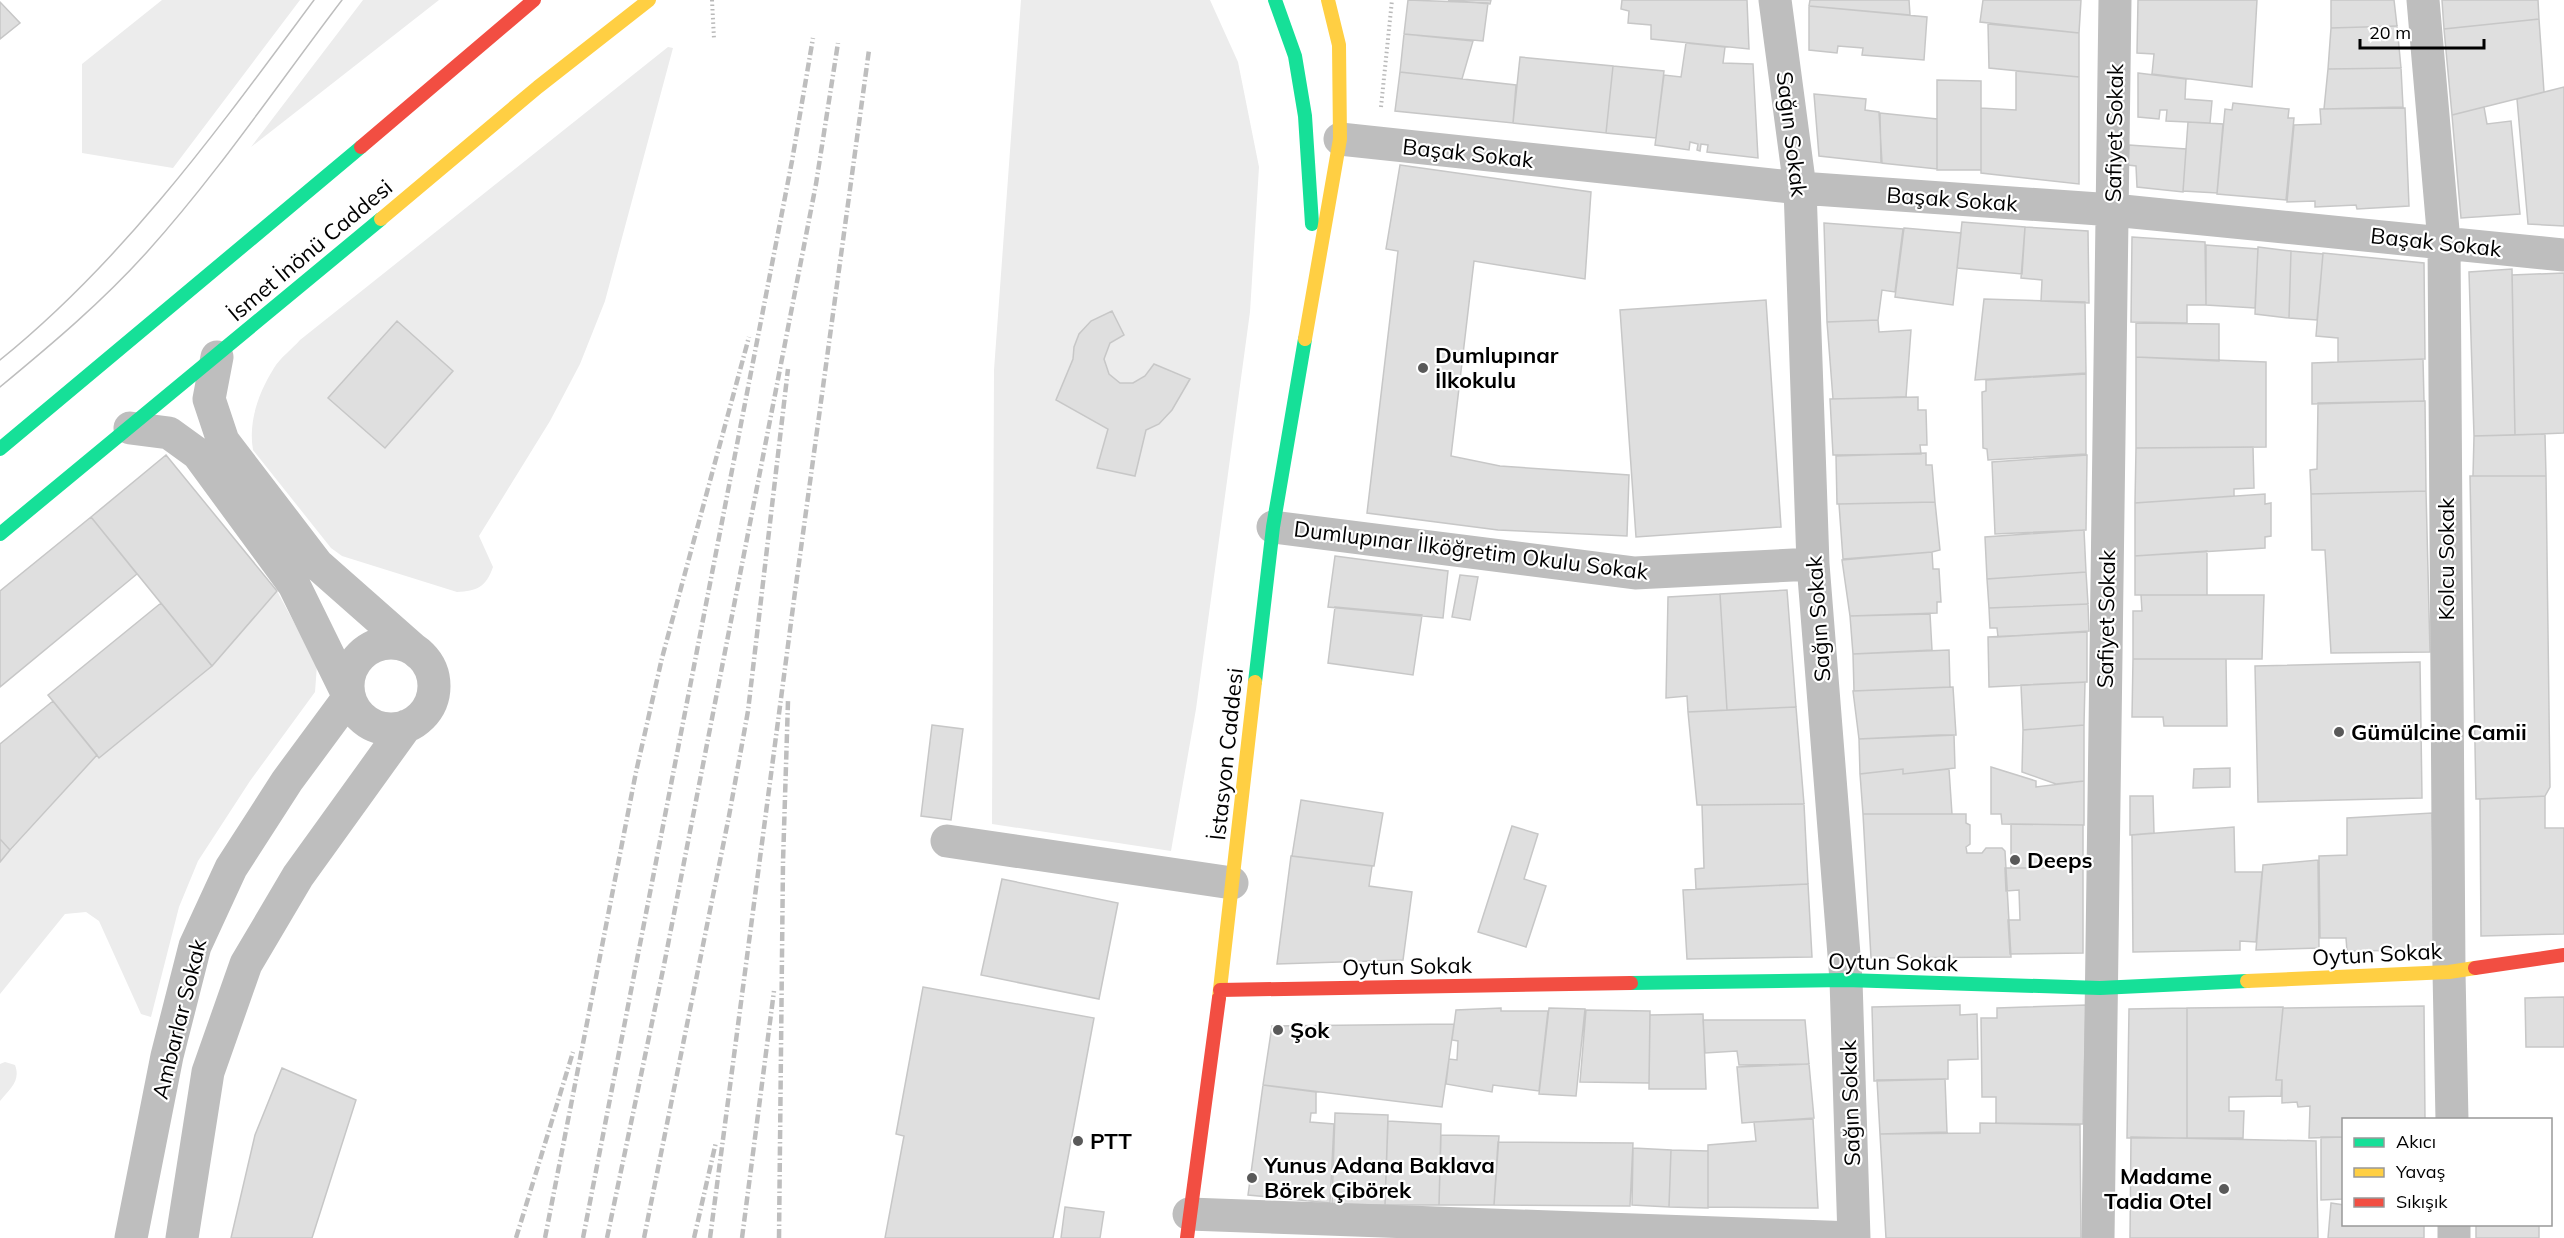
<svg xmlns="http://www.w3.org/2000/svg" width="2564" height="1238" viewBox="0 0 2564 1238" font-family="Mulish,sans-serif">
<rect width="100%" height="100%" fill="#fff"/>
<path fill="#ececec" d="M162 0H300L173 168 82 153V64Z
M363 0H439L251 147Z
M1021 0H1210L1238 62 1259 167 1250 312 1196 709 1171 851 992 824 994 370Z
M668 47 673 48 605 301 580 364 550 421 479 536 493 567C486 587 477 591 457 592L342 556 331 548 253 450C248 421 259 392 274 368 280 358 292 349 300 340Z
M277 591 317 665 315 692 250 781 198 861 179 907 151 1017 141 1014 99 921 86 912 65 914 0 994V862L97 755 99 758 212 666Z
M5 1062 15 1065C21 1081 10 1089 0 1101V1064Z"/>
<path fill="#dfdfdf" stroke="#c7c7c7" stroke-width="1.5" d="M1408 0 1488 3 1483 41 1404 34Z
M1448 0H1491L1490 4Z
M1622 0H1747L1749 49 1651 39V25L1628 23 1629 11 1621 9Z
M1810 0H1909L1910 15 1809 6Z
M1983 0H2081L2079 33 1980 22Z
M2138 0H2257L2252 87 2152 74 2154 54 2137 53Z
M2331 0H2394L2397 26 2331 28Z
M2442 0H2538L2539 19 2444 29Z
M0 2 20 23 0 39Z
M1809 6 1927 17 1924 60 1862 55 1863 48 1838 46 1837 53 1809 50Z
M2539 19 2544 92 2452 115 2444 29Z
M1988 24 2079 33V77L1989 68Z
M2397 26 2401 68 2328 69 2331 28Z
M1404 34 1473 41 1462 79 1400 72Z
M1686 43 1725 47 1723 63 1753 64 1758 158 1707 152 1708 145 1701 144 1700 151 1697 150 1698 144 1690 142 1689 150 1655 145 1664 75 1681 77Z
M1520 57 1613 66 1606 133 1513 123Z
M1613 66 1664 71 1656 138 1606 133Z
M2401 68 2403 107 2324 109 2328 69Z
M2016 71 2079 77V184L1981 173V108L2016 110Z
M1400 72 1516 85 1513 123 1395 111Z
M2138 73 2186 79 2185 99 2212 101 2210 123 2166 121 2167 110H2160L2159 119 2138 117Z
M1937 80 1981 81V170H1937Z
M2564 87V226L2528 224 2517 99Z
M1814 94 1866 99 1865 110 1879 112 1882 163 1819 156Z
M2233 103 2289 109 2288 118H2294L2286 200 2217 194 2225 109 2232 110Z
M2484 107 2487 124 2511 121 2520 214 2461 218 2452 115Z
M2405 108 2409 206 2357 209 2356 205 2315 207V201L2287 202 2294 125 2321 124 2320 109Z
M1880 113 1937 119V169L1881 163Z
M2188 122 2223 124 2217 193 2183 191Z
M2129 145 2186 149 2183 192 2137 187 2136 166 2128 165Z
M1400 165 1591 192 1585 279 1474 261 1451 456 1500 466 1629 475 1627 536 1498 530 1367 513 1398 251 1386 249Z
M1962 222 2025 227 2022 274 1957 268Z
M1824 223 1903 229 1895 292 1882 290 1878 320 1827 322Z
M2025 227 2088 231 2089 303 2041 301 2042 280 2021 278Z
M1904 228 1961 233 1953 305 1895 297Z
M2132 237 2205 242 2206 305H2187V323L2131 322Z
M2206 245 2258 249 2255 308 2206 305Z
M2258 247 2291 251 2289 318 2255 314Z
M2291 251 2323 254 2317 320 2289 318Z
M2323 253 2424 263 2425 359 2338 362V338L2316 336Z
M2512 269 2515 435 2474 436 2469 272Z
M2564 273V433L2515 435 2512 275Z
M1984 299 2085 302 2086 373 1975 380Z
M1766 300 1781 527 1636 537 1620 310Z
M1112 311 1124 335 1110 343 1104 359 1109 374 1120 383H1133L1145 376 1154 364 1190 379 1172 410 1159 424 1146 430 1135 476 1097 468 1108 429 1056 400 1073 359 1074 347 1079 334 1091 321Z
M1878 320 1879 332 1911 330 1906 397 1833 399 1827 322Z
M397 321 453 371 385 448 328 398Z
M2136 323 2219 324V361L2136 357Z
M2136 357 2266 362V447L2136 448Z
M2423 359 2424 401 2312 404V363Z
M2086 374V454L1988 460 1987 449 1983 448 1982 392 1986 391V380Z
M1918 397V410H1926L1927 445H1920L1921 454 1833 455 1830 399Z
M2425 401 2426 491 2311 494 2310 470 2317 469 2318 403Z
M2545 434 2546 476H2473L2474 436Z
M2253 447 2254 488 2234 489V496L2135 503 2136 448Z
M1926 453V465H1932L1935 502 1837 504 1836 456Z
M166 455 277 591 212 666 91 517Z
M2087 455 2086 530 1995 534 1992 462Z
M2470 476H2546L2550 787 2545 796 2476 799Z
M2426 491 2430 652 2331 653 2325 550H2312L2311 494Z
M2265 494V504L2271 503V536L2265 537V548L2135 556V503Z
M1935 502 1940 550 1932 552 1843 559 1839 504Z
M91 517 137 574 0 687V591Z
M2084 530 2086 572 1987 579 1985 537Z
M2207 551V595H2135V556Z
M1932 552 1933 569H1939L1941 602H1937V613L1850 616 1842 560Z
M1335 556 1448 571 1443 618 1328 607Z
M2086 572 2088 604 1989 608 1987 579Z
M1460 575 1478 577 1470 620 1452 617Z
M1787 590 1796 707 1727 710 1720 594Z
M1720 594 1727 710 1688 712 1687 696 1666 698 1668 597Z
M2141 595H2264L2262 659H2133V611H2142Z
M161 603 212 666 99 758 48 695Z
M2088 604 2089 631 1998 637 1997 628H1990L1989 608Z
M1335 607 1422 615 1413 675 1328 663Z
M1930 614 1932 650 1853 654 1850 616Z
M2087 632V682L1989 687 1988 637Z
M1949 650 1950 687 1854 691 1853 654Z
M2133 659H2226L2227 726H2164L2163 717H2132Z
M2420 662 2422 798 2258 802 2255 666Z
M2085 682 2084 725 2023 730 2021 685Z
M1953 687 1956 735 1859 739 1853 691Z
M53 701 97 755 10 850 0 839V744Z
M1796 707 1804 804 1697 805 1688 712Z
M932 725 963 729 951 820 921 816Z
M2084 725V781L2056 784 2022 772 2023 730Z
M1939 735H1954L1955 768 1903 774V769L1860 774 1859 739Z
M1991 767 2036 781V787L2084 781V825L2002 824 2001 814H1991Z
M2230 768V787L2193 788 2194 769Z
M1903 769V774L1949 769 1952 814H1863L1860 774Z
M2130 796H2153L2154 833 2130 835Z
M2545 796V828H2564V934L2481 936 2480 799Z
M1301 800 1383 813 1374 866 1292 856Z
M1804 804 1808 884 1696 889 1695 869 1704 868 1702 805Z
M2432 813 2435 950 2347 951 2346 938H2320L2319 856 2347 855V818Z
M1863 814H1966V823L1970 825V844L1966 847 1967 853H1982L1986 848H2002L2005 851 2011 957 1871 958Z
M2011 824 2083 825V868H2011Z
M1512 826 1538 834 1524 879 1546 886 1526 947 1478 932Z
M2234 827 2235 872H2262L2256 942 2240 941V950L2133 952 2132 835Z
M0 839 10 850 0 862Z
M1291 856 1372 866 1369 886 1412 892 1403 960 1277 964Z
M2318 860 2319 948 2256 950 2263 865Z
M2005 868H2083V953L2010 954 2008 920H2020L2019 890 2006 891Z
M1002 879 1118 903 1099 999 981 975Z
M1808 884 1812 957 1687 959 1683 890Z
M923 987 1094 1018 1053 1238H885L904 1136 896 1134Z
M2564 997V1047H2526L2525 998Z
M1960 1005V1015L1977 1014 1978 1059 1948 1060V1079L1874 1081 1872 1007Z
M2086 1005 2083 1124 1996 1123V1097H1982L1981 1018H1997V1008Z
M2424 1006 2425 1120H2344V1137L2309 1138 2310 1106 2298 1107 2297 1102 2282 1103V1080H2276L2283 1008Z
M2283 1007 2276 1080H2282L2281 1096 2229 1097V1111H2244L2243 1138H2187V1008Z
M1501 1008V1011H1548L1539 1091 1493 1085 1492 1092 1446 1084 1449 1059 1457 1060 1458 1041 1452 1040 1456 1010Z
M1549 1008 1585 1009 1576 1096 1539 1094Z
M2187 1008V1138H2127L2129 1009Z
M1586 1010 1650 1011 1649 1083 1580 1082Z
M1703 1014 1706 1089H1649L1650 1015Z
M1703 1020H1805L1809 1064 1739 1065 1737 1051 1705 1053Z
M1454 1024 1442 1107 1263 1085 1272 1026Z
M1809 1064 1814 1118 1742 1123 1737 1067Z
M282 1068 356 1100 312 1238H231L255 1135Z
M1945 1079 1947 1132 1880 1134 1877 1080Z
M1263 1085 1316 1092V1113H1311L1310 1122 1334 1124 1330 1203 1248 1195Z
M1335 1113 1388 1115 1385 1205 1332 1204Z
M1813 1119 1818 1208 1708 1207V1145L1756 1141 1754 1122Z
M1388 1121 1441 1124 1439 1205H1385Z
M1980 1123 2080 1125 2081 1238H1886L1880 1134 1980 1133Z
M1441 1135 1499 1136 1494 1205H1439Z
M2131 1137 2316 1141 2318 1238H2130Z
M2321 1137H2344V1199L2321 1200Z
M1498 1142 1633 1143 1630 1206 1494 1205Z
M1633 1148 1671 1150 1669 1207 1632 1205Z
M1671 1150 1708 1151V1208L1669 1207Z
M2331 1203 2344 1205V1224H2424V1238H2328Z
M1065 1207 1104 1212 1100 1238H1061Z
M2476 1224H2539V1238H2476Z"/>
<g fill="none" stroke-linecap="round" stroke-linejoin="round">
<path stroke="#b9b9b9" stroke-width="4" stroke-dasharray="1.5 3" stroke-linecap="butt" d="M712 0 714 39
M1381 107 1392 0"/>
<path stroke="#bebebe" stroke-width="33" d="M1775 0 1800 188 1813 564 1846 980 1854 1238
M2423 0 2444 242 2449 972 2452 1120
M1340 139 1800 188 2113 210 2564 255
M217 357 209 399 223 441 317 564 419 654
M130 428 169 433 198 454 294 585 349 697 287 781 231 868 195 946 167 1056 131 1238
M1273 527 1635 573 1813 564
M348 686a43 43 0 1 1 86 0a43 43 0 1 1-86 0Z
M947 841 1232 883
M1189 1214 1854 1238
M2454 1224V1238
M182 1238 208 1072 246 964 298 876 406 726
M2098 1238 2115 0"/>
<path stroke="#16e098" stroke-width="14" d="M1275 0 1295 56 1305 116 1312 224
M0 449 361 147
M0 534 381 219
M1255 682 1273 527 1305 339
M1631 983 1846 980 2100 988 2247 981"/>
<path stroke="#ffcf43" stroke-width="14" d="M381 219 538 87 649 0
M1305 339 1340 139 1339 45 1328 0
M2247 981 2449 972 2475 968
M1219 998 1255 682"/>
<path stroke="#f24e42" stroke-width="14" d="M361 147 534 0
M2475 968 2564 955
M1220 990 1631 983
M1187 1238 1219 998"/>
<path stroke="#bebebe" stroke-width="1.5" d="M0 360C125 259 219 128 314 0
M0 387C52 344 102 302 147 252 218 173 278 84 342 0"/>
<path stroke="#bebebe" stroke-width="4.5" stroke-dasharray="9 3 1.5 3" stroke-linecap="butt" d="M516 1238 573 1052
M545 1238 636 772 662 658 749 337
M583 1238 792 161 813 38
M607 1238 664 965 816 184 838 43
M644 1238 729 816 748 711 788 369
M694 1238 716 1142
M710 1238 795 592 869 50
M742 1238 774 991
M779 1238 783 862 788 701"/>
</g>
<g fill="#595959" stroke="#fff" stroke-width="2">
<circle cx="1423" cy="368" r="6"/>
<circle cx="2339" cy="732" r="6"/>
<circle cx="2015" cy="860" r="6"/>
<circle cx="1278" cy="1030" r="6"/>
<circle cx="1078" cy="1141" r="6"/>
<circle cx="1252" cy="1178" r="6"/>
<circle cx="2224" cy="1189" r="6"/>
</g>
<g text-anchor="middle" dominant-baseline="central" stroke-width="4.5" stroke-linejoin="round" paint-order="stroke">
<g font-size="22" fill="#000" stroke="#fff">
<text transform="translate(2114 133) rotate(-89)">Safiyet Sokak</text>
<text transform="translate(1792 134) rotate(83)">Sağın Sokak</text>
<text transform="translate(1468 153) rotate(6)">Başak Sokak</text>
<text transform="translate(1952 199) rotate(4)">Başak Sokak</text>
<text transform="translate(2436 242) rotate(6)">Başak Sokak</text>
<text transform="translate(310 250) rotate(-40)">İsmet İnönü Caddesi</text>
<text transform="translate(1471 550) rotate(7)">Dumlupınar İlköğretim Okulu Sokak</text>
<text transform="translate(2446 559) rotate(-90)">Kolcu Sokak</text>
<text transform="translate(1818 619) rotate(-94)">Sağın Sokak</text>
<text transform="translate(2106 619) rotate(-89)">Safiyet Sokak</text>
<text transform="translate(1226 754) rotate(-84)">İstasyon Caddesi</text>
<text transform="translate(2377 954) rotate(-3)">Oytun Sokak</text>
<text transform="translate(1893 962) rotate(1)">Oytun Sokak</text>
<text transform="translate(1407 966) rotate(-1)">Oytun Sokak</text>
<text transform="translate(179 1019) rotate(-76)">Ambarlar Sokak</text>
<text transform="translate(1850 1103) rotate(-92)">Sağın Sokak</text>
</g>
<g font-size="22" font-weight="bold" fill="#000" stroke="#fff" text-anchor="start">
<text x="1435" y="355">Dumlupınar<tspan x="1435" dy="25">İlkokulu</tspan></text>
<text x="2351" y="732">Gümülcine Camii</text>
<text x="2027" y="860">Deeps</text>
<text x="1290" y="1030">Şok</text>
<text x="1090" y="1141">PTT</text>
<text x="1264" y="1165">Yunus Adana Baklava<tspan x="1264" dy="25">Börek Çibörek</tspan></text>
<text x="2212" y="1176" text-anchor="end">Madame<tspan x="2212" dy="25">Tadia Otel</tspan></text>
</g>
</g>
<rect x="2342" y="1118" width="210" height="108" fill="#ffffff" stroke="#999999" stroke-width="1.5"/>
<rect x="2354" y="1138" width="30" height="9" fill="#16e098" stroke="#999999" stroke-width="1.5"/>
<text x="2396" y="1148" font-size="18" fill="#000000">Akıcı</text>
<rect x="2354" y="1168" width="30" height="9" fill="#ffcf43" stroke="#999999" stroke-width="1.5"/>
<text x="2396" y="1178" font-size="18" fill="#000000">Yavaş</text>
<rect x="2354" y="1198" width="30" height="9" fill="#f24e42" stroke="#999999" stroke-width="1.5"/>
<text x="2396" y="1208" font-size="18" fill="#000000">Sıkışık</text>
<path d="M2360 39v9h124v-9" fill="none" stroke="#000000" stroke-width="3"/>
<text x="2369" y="39" font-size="18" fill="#000000" stroke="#ffffff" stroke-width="4.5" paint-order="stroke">20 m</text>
</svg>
